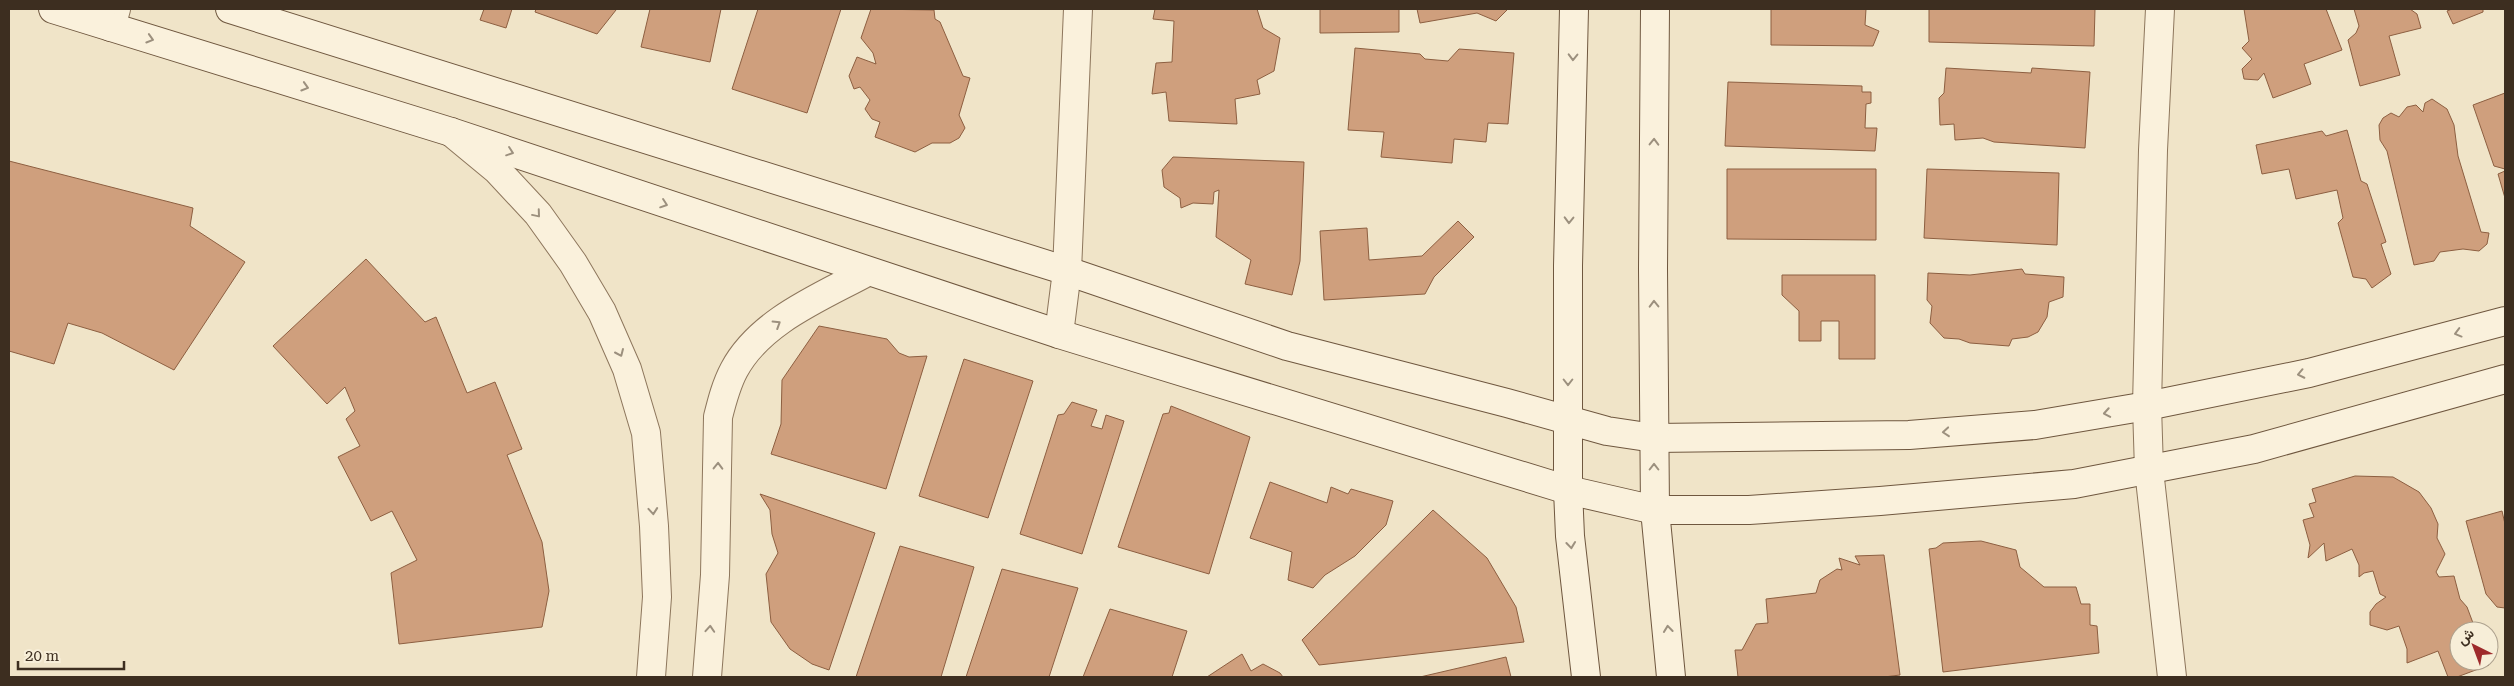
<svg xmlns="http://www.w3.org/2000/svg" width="2514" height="686" font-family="'Roboto Serif',Vazirmatn,serif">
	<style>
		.building { fill: #cf9f7d; stroke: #8d5f41 }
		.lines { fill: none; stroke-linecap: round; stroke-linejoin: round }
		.street-casing { stroke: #8d765c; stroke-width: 30 }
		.secondary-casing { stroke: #6f573f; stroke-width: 30 }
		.street { stroke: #faf1dc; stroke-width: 28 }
		.secondary { stroke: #faf1dc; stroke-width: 28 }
		.oneway { stroke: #9c907e }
	</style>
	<rect width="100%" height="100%" fill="#f0e4c8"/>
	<g class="building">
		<path d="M484,9H512L506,28L480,20Z"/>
		<path d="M536,9H616V10L597,34L535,12Z"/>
		<path d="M650,9H721L710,62L641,47Z"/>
		<path d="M758,9H841L807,113L732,89Z"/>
		<path d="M871,9L934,10L935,19L940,22L963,76L970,78L959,115L965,128L959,138L950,143H932L915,152L875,137L880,122L872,119L865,109L870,100L860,87L854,89L849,76L857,57L876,64L873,53L861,38Z"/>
		<path d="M1155,9H1257L1263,28L1280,38L1274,71L1257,80L1260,94L1235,99L1237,124L1169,121L1166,92L1152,94L1156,63L1172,62L1174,21L1153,19Z"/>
		<path d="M1320,9H1399V32L1320,33Z"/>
		<path d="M1417,9H1508L1496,21L1477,13L1420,23Z"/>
		<path d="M1771,9H1866L1865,25L1879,31L1873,46L1771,45Z"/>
		<path d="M1929,9H2095L2094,46L1929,42Z"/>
		<path d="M2244,9H2326L2342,50L2304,64L2311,84L2273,98L2264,73L2258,80L2244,79L2242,69L2252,59L2242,48L2249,41Z"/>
		<path d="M2354,9H2410L2417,14L2421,28L2389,36L2400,75L2360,86L2348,40L2356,33L2359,26Z"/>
		<path d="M2452,9H2483V12L2453,24L2447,11Z"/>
		<path d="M1355,48L1420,54L1425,59L1448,61L1459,49L1514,53L1508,124L1488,123L1486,142L1454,139L1452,163L1381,157L1384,132L1348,130Z"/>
		<path d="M1946,68L2031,73L2032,68L2090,72L2085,148L1994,142L1983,138L1955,140L1954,124L1940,125L1939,98L1944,93Z"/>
		<path d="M1728,82L1862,86V92H1871V103L1866,104L1865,128H1877L1875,151L1725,146Z"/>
		<path d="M2505,93V169L2494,166L2473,105Z"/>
		<path d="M2432,99L2447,109L2454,125L2458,156L2481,232L2489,233L2487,244L2479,251L2463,249L2440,252L2434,261L2414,265L2387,151L2380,140L2379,125L2383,118L2391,113L2399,117L2407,107L2416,105L2423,112L2425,103Z"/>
		<path d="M2347,130L2361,181L2367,184L2386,242L2381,244L2391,274L2372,288L2366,279L2353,277L2338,223L2343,218L2337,190L2296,199L2289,169L2262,174L2256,145L2322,131L2326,136Z"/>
		<path d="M1173,157L1304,162L1300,261L1292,295L1245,284L1251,260L1216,237L1219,190L1214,192L1213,204L1193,203L1181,208L1180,198L1164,187L1162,170Z"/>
		<path d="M9,161L193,208L190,226L245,262L174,370L102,333L68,323L54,364L9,351Z"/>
		<path d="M1727,169H1876V240L1727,239Z"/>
		<path d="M1927,169L2059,173L2057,245L1924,238Z"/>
		<path d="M2505,171V198L2498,174Z"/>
		<path d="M1458,221L1474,237L1434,277L1425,294L1324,300L1320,231L1367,228L1369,260L1422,256Z"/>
		<path d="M366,259L425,322L436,317L467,393L495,382L522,449L507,455L542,542L549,591L542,627L399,644L391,573L417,560L392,511L371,521L338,457L360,446L346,419L355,411L345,387L327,404L273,346Z"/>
		<path d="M2022,269L2025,274L2064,277L2063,297L2049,302L2047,317L2038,332L2028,337L2012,339L2009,346L1970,343L1959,339L1944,338L1930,323L1932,306L1927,300L1928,273L1970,275Z"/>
		<path d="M1782,275H1875V359H1839V321H1821V341H1799V311L1782,295Z"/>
		<path d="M819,326L887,339L899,353L909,357L927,356L886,489L771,454L781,424L782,380Z"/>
		<path d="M964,359L1033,381L988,518L919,496Z"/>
		<path d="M1072,402L1097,410L1091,426L1102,429L1106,415L1124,421L1082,554L1020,534L1058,415L1064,414Z"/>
		<path d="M1171,406L1250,437L1209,574L1118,547L1163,414L1169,413Z"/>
		<path d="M2355,476L2393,477L2419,492L2431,508L2438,524L2437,538L2445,554L2436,572L2439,577L2454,576L2460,599L2467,607L2476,631H2459V661H2487L2489,665L2457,677H2448L2438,651L2407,663V649L2399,626L2387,630L2370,625V612L2376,604L2386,597L2380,594L2373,571L2364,573L2359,577V565L2352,549L2326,561L2324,543L2308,558L2310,545L2303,520L2314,517L2309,504L2316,502L2312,489Z"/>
		<path d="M1270,482L1327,503L1331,487L1348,494L1351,489L1393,501L1386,525L1355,556L1325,575L1313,588L1288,580L1292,552L1250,538Z"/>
		<path d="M760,494L875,533L829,670L812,664L790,649L771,622L766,574L778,553L772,534L770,510Z"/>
		<path d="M1433,510L1487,558L1516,607L1524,642L1319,665L1302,640Z"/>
		<path d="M2502,511L2505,524V608L2497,607L2486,594L2466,521Z"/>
		<path d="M1981,541L2016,550L2020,567L2044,587H2076L2081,604H2090V625L2097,626L2099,653L1943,672L1929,549L1936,548L1943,543Z"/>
		<path d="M900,546L974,567L941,677H856Z"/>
		<path d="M1884,555L1900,675L1884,677H1738L1735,650H1742L1756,624L1768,623L1766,599L1816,593L1820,580L1837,569L1842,570L1839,558L1860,565L1855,556Z"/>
		<path d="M1002,569L1078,588L1049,677H966Z"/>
		<path d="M1110,609L1187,631L1172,677H1083Z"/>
		<path d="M1242,654L1251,671L1263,664L1280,673L1283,677H1207Z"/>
		<path d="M1506,657L1511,677H1420Z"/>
	</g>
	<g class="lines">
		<defs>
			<g id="street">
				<path d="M2160,9L2153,150L2147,406L2149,470L2172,677"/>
				<path d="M111,27L116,9"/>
				<path d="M451,132L497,170L538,214L573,263L602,312L627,369L646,433L654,526L657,597L651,677"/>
				<path d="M1059,334L1067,271L1078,9"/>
				<path d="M707,677L715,575L718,417C722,401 726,385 734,370C760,321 821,297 867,272"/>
			</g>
			<g id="secondary">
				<path d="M53,9L451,132L1059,334L1568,490L1655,510H1749L1880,501L2074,484L2254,449L2505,379"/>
				<path d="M230,9L1067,271L1287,346L1507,403L1607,431L1654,438L1909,435L2035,425L2147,406L2309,373L2505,321"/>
				<path d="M1574,9L1568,266V490L1570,536L1586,677"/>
				<path d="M1655,9L1653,269L1655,510L1671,677"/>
			</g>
		</defs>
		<use href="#street" class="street-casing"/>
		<use href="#secondary" class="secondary-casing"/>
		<use href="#street" class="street"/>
		<use href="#secondary" class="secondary"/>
	</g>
	<defs><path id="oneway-chevron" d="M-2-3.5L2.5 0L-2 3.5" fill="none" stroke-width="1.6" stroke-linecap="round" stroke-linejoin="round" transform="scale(1.25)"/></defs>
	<g class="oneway">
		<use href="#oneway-chevron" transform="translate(150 39) rotate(17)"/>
		<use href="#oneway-chevron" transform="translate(1573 57) rotate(91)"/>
		<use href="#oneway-chevron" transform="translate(305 87) rotate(17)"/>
		<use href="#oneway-chevron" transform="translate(1654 142) rotate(-89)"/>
		<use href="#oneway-chevron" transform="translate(510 152) rotate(19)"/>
		<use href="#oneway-chevron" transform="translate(664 204) rotate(19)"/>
		<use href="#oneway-chevron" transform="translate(537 214) rotate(50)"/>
		<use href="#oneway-chevron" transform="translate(1569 220) rotate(91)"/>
		<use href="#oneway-chevron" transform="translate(1654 304) rotate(-91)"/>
		<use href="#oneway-chevron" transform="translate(777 324) rotate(-32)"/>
		<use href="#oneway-chevron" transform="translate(2458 333) rotate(165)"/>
		<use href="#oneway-chevron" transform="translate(620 353) rotate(66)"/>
		<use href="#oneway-chevron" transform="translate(2301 374) rotate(168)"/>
		<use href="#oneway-chevron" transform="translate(1568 382) rotate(90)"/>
		<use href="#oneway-chevron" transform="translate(2107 413) rotate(170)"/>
		<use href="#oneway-chevron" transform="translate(1946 432) rotate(175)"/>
		<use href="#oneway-chevron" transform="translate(718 466) rotate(-89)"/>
		<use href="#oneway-chevron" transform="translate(1654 467) rotate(-90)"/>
		<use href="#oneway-chevron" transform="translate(653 511) rotate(85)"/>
		<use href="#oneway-chevron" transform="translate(1571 545) rotate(84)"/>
		<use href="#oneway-chevron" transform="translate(710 629) rotate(-86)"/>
		<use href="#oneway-chevron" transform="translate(1668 629) rotate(-96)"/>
	</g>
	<rect width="2514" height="686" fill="none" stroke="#3d2e20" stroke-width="20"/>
	<g transform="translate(2474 646) rotate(318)"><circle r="24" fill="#f7eed8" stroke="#ada18e"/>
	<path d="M0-4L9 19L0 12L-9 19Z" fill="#9e2a2b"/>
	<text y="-8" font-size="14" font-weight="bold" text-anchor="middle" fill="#3d2e20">ش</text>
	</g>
	<path d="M18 661v8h106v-8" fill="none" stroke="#3d2e20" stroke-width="2.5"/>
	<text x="25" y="661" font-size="15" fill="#3d2e20" stroke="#f7eed8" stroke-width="4" paint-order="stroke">20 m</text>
</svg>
